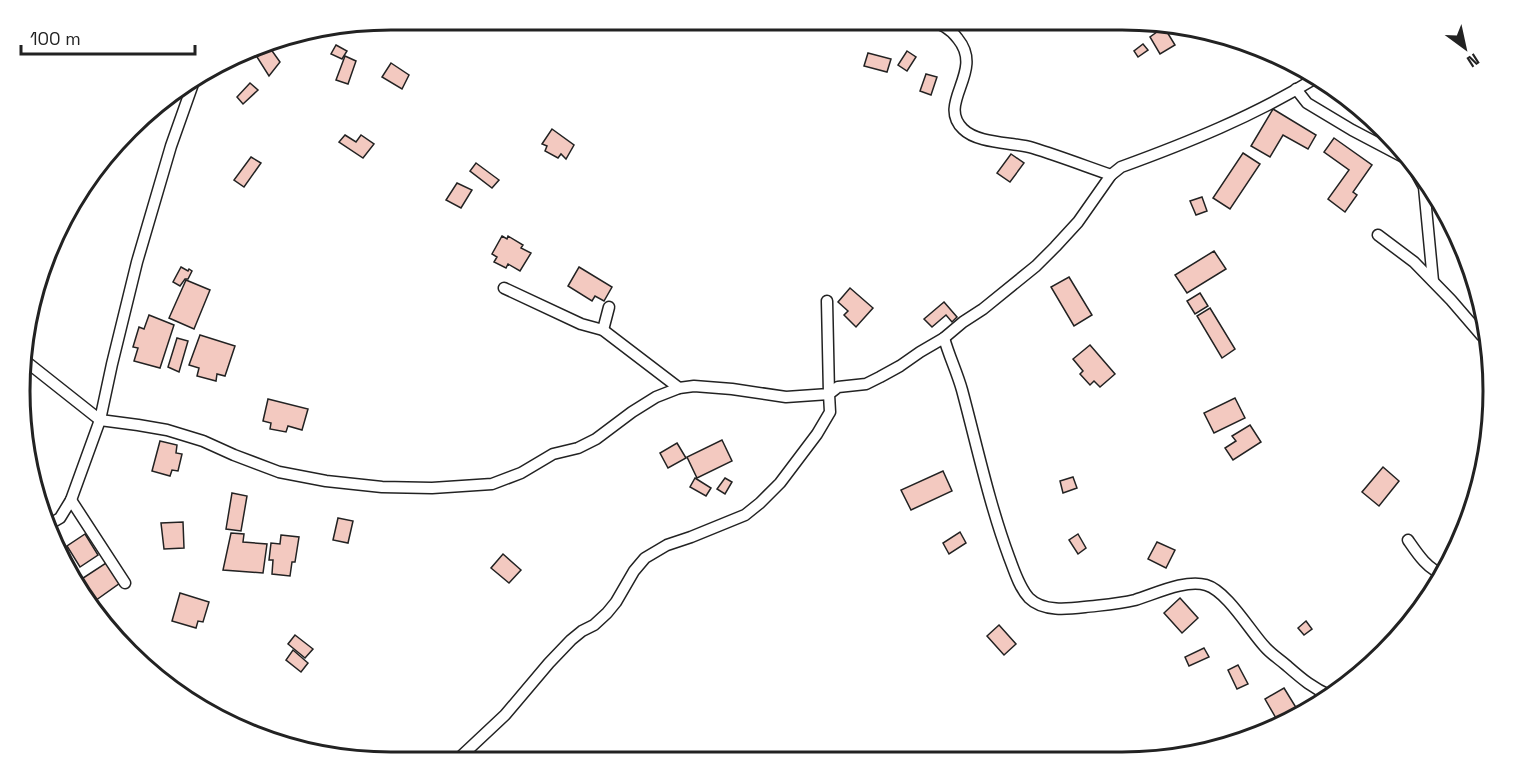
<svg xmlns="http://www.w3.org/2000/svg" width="1513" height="782" font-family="'Space Grotesk',sans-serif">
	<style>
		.building { fill: #f3c9c0; stroke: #222; stroke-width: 1.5 }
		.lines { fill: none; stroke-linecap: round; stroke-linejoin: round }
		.street-casing { stroke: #222; stroke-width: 13 }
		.street { stroke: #fff; stroke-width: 10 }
		.rim { fill: none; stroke: #222; stroke-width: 3 }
	</style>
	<rect width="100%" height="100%" fill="#fff"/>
	<g class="building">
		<path d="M1164,27L1175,45L1160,54L1150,37Z"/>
		<path d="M1143,44L1148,50L1138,57L1134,51Z"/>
		<path d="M336,45L347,51L342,59L331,54Z"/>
		<path d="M270,48L280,62L269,76L257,57Z"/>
		<path d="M907,51L916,57L907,71L898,65Z"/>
		<path d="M868,53L891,59L887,72L864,66Z"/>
		<path d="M345,56L356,61L348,84L336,80Z"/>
		<path d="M391,63L409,75L402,89L382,77Z"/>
		<path d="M926,74L937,77L931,95L920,91Z"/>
		<path d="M250,83L258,90L243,104L237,97Z"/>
		<path d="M1273,109L1316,135L1308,149L1283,135L1270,157L1251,146Z"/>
		<path d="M552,129L574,145L566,159L561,154L558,158L545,151L547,146L542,144Z"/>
		<path d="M345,135L356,142L361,135L374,144L363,158L339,142Z"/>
		<path d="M1334,138L1372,165L1353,192L1357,195L1345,212L1328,199L1349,170L1324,152Z"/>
		<path d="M1243,153L1260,164L1230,209L1213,198Z"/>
		<path d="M1011,154L1024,163L1010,182L997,173Z"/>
		<path d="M251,157L261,163L244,187L234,180Z"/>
		<path d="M476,163L499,180L492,188L470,171Z"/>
		<path d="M457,183L472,190L461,208L446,200Z"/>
		<path d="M1202,197L1207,211L1196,215L1190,201Z"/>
		<path d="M502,236L507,239L508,236L523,245L521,248L531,253L520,271L508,264L506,268L494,262L497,257L492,254Z"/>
		<path d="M1214,251L1226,269L1187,293L1175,275Z"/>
		<path d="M181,267L188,271L189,269L192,271L188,279H185L180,286L173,282Z"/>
		<path d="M579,267L612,287L604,301L595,296L592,301L568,286Z"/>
		<path d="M1069,277L1092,315L1074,326L1051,287Z"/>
		<path d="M186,280L210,290L194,329L169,318Z"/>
		<path d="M850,288L873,308L856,327L844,315L848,311L838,302Z"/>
		<path d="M1200,293L1208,306L1195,314L1187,301Z"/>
		<path d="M944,302L957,317L952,322L946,315L932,327L924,319Z"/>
		<path d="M1210,308L1235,349L1222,358L1197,316Z"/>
		<path d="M149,315L174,325L160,368L134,361L138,348L133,347L139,327L144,329Z"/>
		<path d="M200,335L235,346L225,376L217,374L216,381L197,376L199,368L189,365Z"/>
		<path d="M177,338L188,341L179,372L168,367Z"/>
		<path d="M1090,345L1115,374L1100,387L1094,381L1090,385L1080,374L1083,371L1073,359Z"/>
		<path d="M1235,398L1245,418L1214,433L1204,413Z"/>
		<path d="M268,399L308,409L302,430L288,426L286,432L270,429L271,423L263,421Z"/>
		<path d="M1250,425L1261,442L1233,460L1225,448L1236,441L1232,436Z"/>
		<path d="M722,440L732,461L697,478L687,457Z"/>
		<path d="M160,441L177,445L176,453L182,454L178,471L172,470L170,476L152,471Z"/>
		<path d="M677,443L686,458L668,468L660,453Z"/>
		<path d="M1383,467L1399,481L1379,506L1362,492Z"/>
		<path d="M943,471L952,491L911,510L901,490Z"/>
		<path d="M1073,477L1077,488L1063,493L1060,481Z"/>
		<path d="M695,478L711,488L706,496L690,487Z"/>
		<path d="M725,478L732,482L725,494L717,489Z"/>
		<path d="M232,493L247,496L241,531L226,529Z"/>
		<path d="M338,518L353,521L348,543L333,540Z"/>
		<path d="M183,522L184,548L164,549L161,523Z"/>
		<path d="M960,532L966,543L949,554L943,543Z"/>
		<path d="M231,533L244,534L243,542L267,544L263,573L223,570Z"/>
		<path d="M85,534L98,555L80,567L67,546Z"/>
		<path d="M1078,534L1086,548L1078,554L1069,540Z"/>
		<path d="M281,535L299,537L295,562H292L290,576L272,574L273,560H269L271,543L280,544Z"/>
		<path d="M1157,542L1175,550L1166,568L1148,559Z"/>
		<path d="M503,554L521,570L509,583L491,568Z"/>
		<path d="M106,563L120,583L92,603L77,582Z"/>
		<path d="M180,593L209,602L203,622L198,621L196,628L172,621Z"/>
		<path d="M1180,598L1198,618L1182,633L1164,613Z"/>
		<path d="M1306,621L1312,629L1304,635L1298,628Z"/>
		<path d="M999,625L1016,644L1004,655L987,636Z"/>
		<path d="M295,635L313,649L305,658L288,644Z"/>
		<path d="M1204,648L1209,657L1189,666L1185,657Z"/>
		<path d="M293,650L308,663L301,672L286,660Z"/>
		<path d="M1238,665L1248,684L1237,689L1228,670Z"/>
		<path d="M1284,688L1300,714L1280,725L1265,699Z"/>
	</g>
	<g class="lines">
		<defs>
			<g id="street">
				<path d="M928,20C941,24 950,28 958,39C985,72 936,103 963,129C978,144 1013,142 1033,148C1059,156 1085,166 1111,175"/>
				<path d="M1296,89L1307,103L1352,130L1409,160L1424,187L1433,281"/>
				<path d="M1378,235L1414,262L1451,300L1482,336"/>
				<path d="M504,288L581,324L603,330L679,388"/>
				<path d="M603,330L609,307"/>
				<path d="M944,338C949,356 957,372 962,390C977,446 989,503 1009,557C1014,570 1019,587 1029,598C1043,612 1068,609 1085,607C1102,605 1119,604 1135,600C1155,594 1185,579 1206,585C1227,591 1250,631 1265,647C1271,654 1279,659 1286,665C1301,678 1312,688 1331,696"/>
				<path d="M28,363L100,420L138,425L167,430L203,441L234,455L279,472L326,481L382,487L432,488L492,484L521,473L553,454L578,448L596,439L632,412L656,397L679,388L694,386L732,389L786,397L829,394L827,301"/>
				<path d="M71,500L125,583"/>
				<path d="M48,525L60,518L71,500L100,420L112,364L137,262L171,146L194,81"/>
				<path d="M1408,540C1417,553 1427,569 1443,574"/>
				<path d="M456,761L505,715L549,663L571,640L582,631L594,625L607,613L616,602L634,571L645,558L667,545L691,537L745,515L760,503L780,483L817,434L830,412L829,394L838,387L866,384L880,377L900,366L920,352L944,338L963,322L983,309L1036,266L1055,247L1078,222L1111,175L1121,167C1187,143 1254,116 1314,79"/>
			</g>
		</defs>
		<use href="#street" class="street-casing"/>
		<use href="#street" class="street"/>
	</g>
	<path d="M0 0H1513V782H0ZM391 30H1122A361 361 0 0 1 1483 391V391A361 361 0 0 1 1122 752H391A361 361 0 0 1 30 391V391A361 361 0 0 1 391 30Z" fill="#fff" fill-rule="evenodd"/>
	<path class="rim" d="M391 30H1122A361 361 0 0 1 1483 391V391A361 361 0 0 1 1122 752H391A361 361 0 0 1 30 391V391A361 361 0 0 1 391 30Z"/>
	<g transform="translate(1465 48) rotate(147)" stroke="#ffffff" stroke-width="4.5" paint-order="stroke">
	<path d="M0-4.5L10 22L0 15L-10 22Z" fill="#222222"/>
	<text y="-9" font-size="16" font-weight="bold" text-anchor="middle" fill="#222222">N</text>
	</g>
	<path d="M21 45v9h174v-9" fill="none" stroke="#222222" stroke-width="3"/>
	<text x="30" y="45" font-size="18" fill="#222222" stroke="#ffffff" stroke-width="4.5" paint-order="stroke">100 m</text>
</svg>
